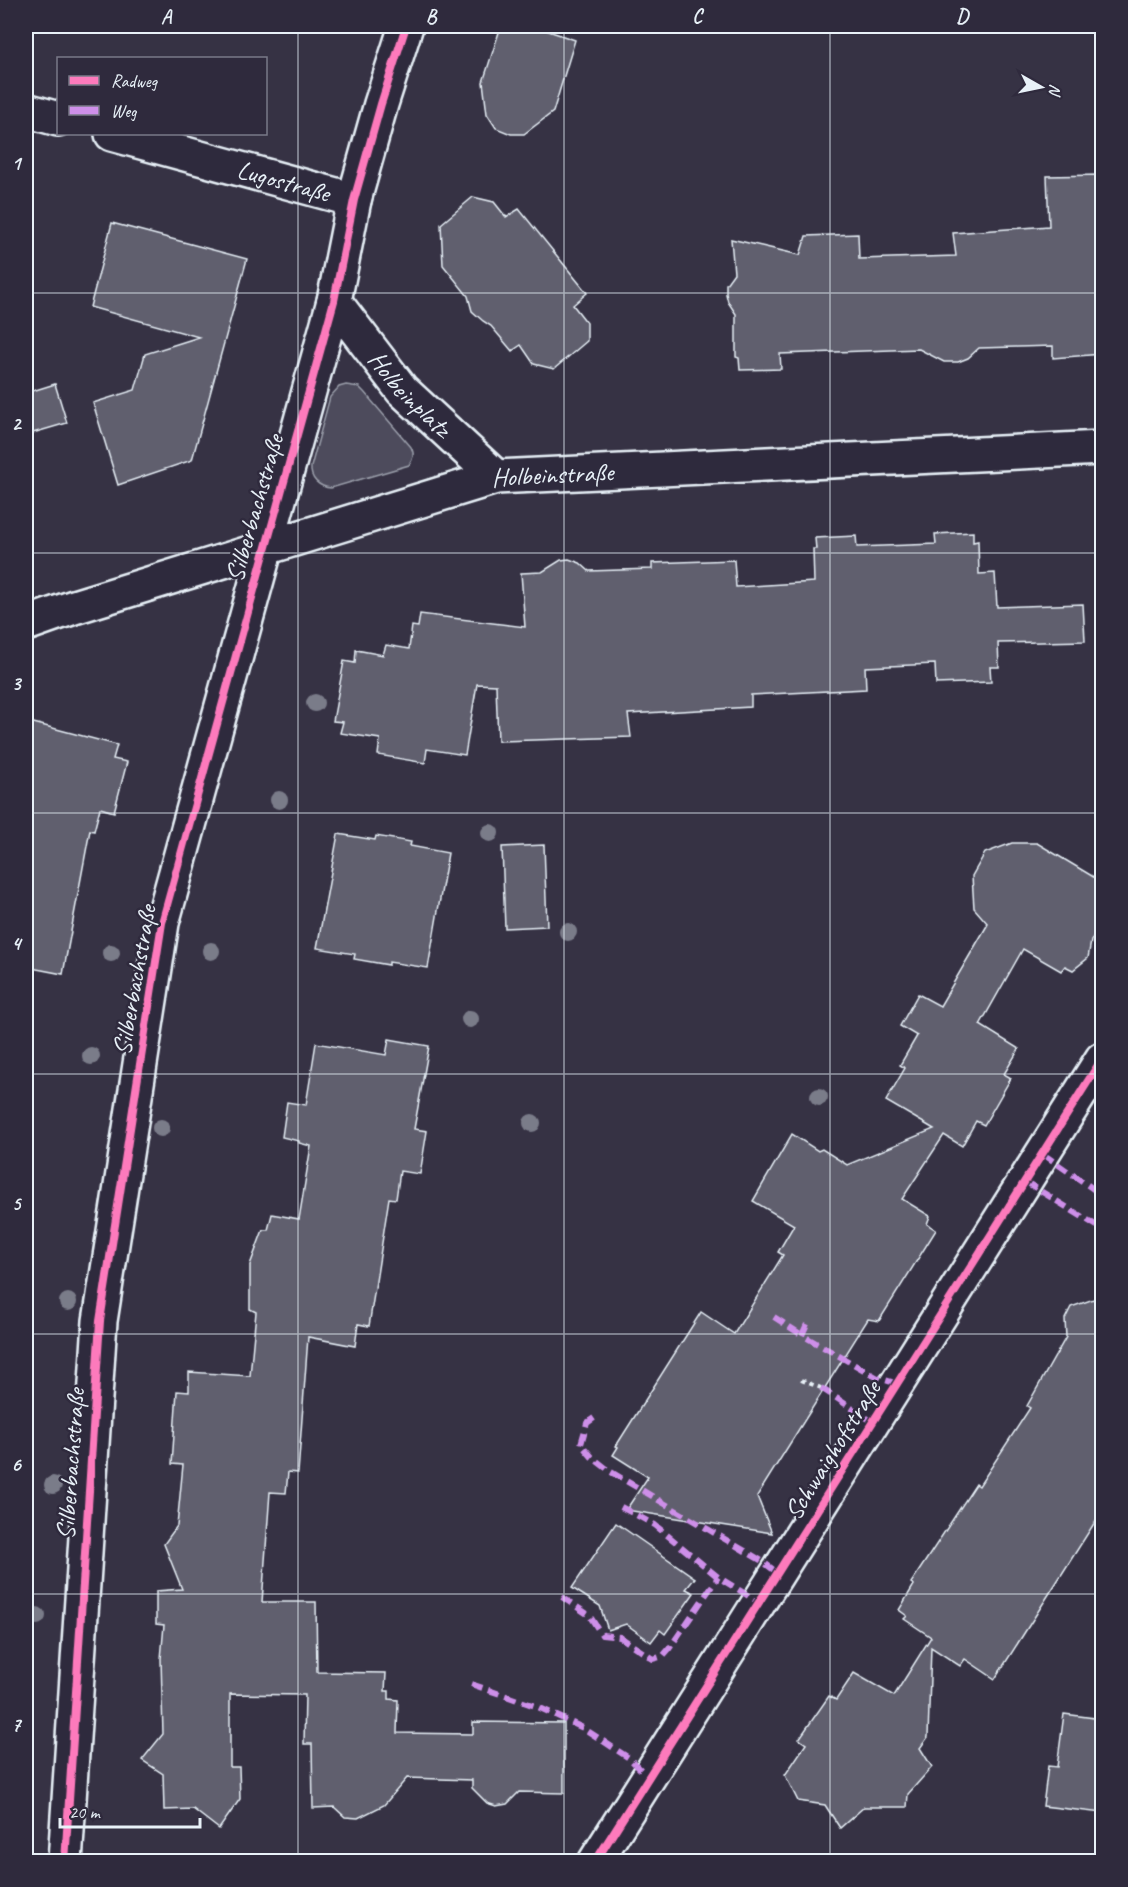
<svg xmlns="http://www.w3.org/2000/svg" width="1128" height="1887" font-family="Caveat,sans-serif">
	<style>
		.green { fill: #4d4b5c; stroke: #9a9eaa; stroke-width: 1.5 }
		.building { fill: #605e6e; stroke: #e8f1f8; stroke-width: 1.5 }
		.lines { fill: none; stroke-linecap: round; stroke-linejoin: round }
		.minor-casing { stroke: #e8f1f8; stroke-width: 38 }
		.path { stroke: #e8f1f8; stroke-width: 4; stroke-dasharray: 4.5 4.5; stroke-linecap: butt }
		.minor { stroke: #2f2a3d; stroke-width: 33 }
		.quiet { stroke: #ce8fe9; stroke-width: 6; stroke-dasharray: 12 6; stroke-linecap: butt }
		.cycleway-casing { stroke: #2f2a3d; stroke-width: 11 }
		.cycleway { stroke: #fd7abc; stroke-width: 8 }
		.tree { fill: #7a7b89 }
		.grid { fill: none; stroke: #e8f1f8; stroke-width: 1.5; stroke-opacity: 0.55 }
		.labels { text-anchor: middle; stroke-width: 5; stroke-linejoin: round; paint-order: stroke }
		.street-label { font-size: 26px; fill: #e8f1f8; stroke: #2f2a3d }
		.neatline { fill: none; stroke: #e8f1f8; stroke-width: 2 }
		.grid-label { font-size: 20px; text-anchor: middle; font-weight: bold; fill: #e8f1f8 }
	</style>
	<rect width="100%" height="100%" fill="#363244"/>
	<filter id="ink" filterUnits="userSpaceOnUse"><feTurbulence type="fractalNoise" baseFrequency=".0167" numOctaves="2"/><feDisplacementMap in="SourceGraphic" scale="12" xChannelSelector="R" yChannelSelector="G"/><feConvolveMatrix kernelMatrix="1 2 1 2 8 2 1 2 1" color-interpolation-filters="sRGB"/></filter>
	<g filter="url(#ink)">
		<path class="green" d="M346,385L359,387L364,392L411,447C415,454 413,459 409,465L331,488C319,487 310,479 311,467L330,397L339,387Z"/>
		<g class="building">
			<path d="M501,26H534L575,40L553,112L524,134H511L496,128L487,114L483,82Z"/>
			<path d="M1102,175V354L1053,358V346L979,348L968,358L958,362H944L919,349L780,354L781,369L740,370L739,358L736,357V314L728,302L726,294V284L734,273L731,239L800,255L806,236L858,234L859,259L956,256L953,233L1049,226L1047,176Z"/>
			<path d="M473,197L494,202L506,217L519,209L587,293L573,305L587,323V341L554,369L534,364L521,345L512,351L491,326L483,321L472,311L468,296L443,265L441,224Z"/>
			<path d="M112,223L247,259L192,460L118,485L93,403L135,390L145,354L199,337L90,307Z"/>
			<path d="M55,384L67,423L26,435V393Z"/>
			<path d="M973,532V542L978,541L979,574L995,573L997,607L1083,604L1085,641L998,643L999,667H990L991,682L936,684L935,664L865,667L866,689L751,695V707L628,714L631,737L498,741L496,685L477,684L465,755L427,749L425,763L378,755L380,739L340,733L343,722L333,721L344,661L355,663L356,650L383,655L386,645L409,649L412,626L418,627L420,614L525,627L521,573L542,572L561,560L569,559L580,563L589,571L652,569V563L734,560L736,587L814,582L813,549H816L815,538L856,536L857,547L936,544L935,534Z"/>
			<path d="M26,721L117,745L113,759L127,762L114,812L100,808L94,831L90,830L63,974L26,967Z"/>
			<path d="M338,834L375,840L376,836L411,842L410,846L448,853L428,968L389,962V965L354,959L355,954L317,948Z"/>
			<path d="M1012,843H1037L1102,882V920L1091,941L1088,958L1073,970L1065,966L1061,971L1023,949L980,1025L1019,1049L1004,1074L1011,1078L984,1125L976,1121L962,1146L944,1135L902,1199L930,1216L927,1224L936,1230L879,1321L868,1319L757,1496L772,1533L626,1510L648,1477L613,1455L618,1447L616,1446L701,1312L734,1334L783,1255L778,1252L794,1225L753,1201L792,1134L818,1151L822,1149L847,1165L934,1129L886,1101L905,1068L900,1065L917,1036L900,1026L918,994L940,1006L988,924L974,908L972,876L985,853Z"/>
			<path d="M544,845L547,926L505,928L502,847Z"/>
			<path d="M389,1039L429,1046L414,1129L427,1131L420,1174L400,1171L396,1199L389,1198L369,1326L358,1324L355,1346L308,1337L298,1473L288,1472L286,1493L270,1492L262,1602H316L317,1672L386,1673L385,1691H389V1699L398,1700L397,1733L473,1734V1722L564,1723V1793L519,1792L507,1804L496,1806L487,1803L472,1788V1780L407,1778L384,1805L358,1818L345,1817L334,1807L313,1808L312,1744H304L305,1695L230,1694V1767H239L240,1799L219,1829L193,1809L164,1810L163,1774L142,1760L163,1734L161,1659L164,1625L156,1624V1591L182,1589L164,1544L177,1526L183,1465L172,1464L177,1391L189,1392V1372L250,1376L256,1312L250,1309V1265L263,1230H268L272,1214L299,1219L311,1146L299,1143V1141L282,1137L287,1102L306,1105L316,1043L386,1055Z"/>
			<path d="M1102,1296V1511L995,1679L965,1659L960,1666L931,1647L928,1737L920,1748L932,1767L908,1794L907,1807H864L840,1828L825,1805L798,1801L785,1775L806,1744L799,1739L829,1696L836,1700L854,1673L894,1696L931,1637L904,1619L907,1616L899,1610L914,1585L911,1583L976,1484L979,1486L1030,1408L1027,1406L1066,1337L1065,1319L1071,1307Z"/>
			<path d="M616,1523L695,1578L686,1589L694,1593L665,1634L660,1630L651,1642L626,1624L608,1630L600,1606L572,1588Z"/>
			<path d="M1064,1714L1102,1719V1813L1043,1806L1048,1766L1057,1767Z"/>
		</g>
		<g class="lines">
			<defs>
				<g id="minor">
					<path d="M26,110L58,119"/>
					<path id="s1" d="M112,134L354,200"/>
					<path id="s2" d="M334,301L402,390L496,477"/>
					<path id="s3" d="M26,624L74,607L496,477L1102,448"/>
					<path d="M65,1862L100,1321L162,923L334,301L354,200L381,104L406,26"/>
					<path d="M595,1862L1102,1059"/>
				</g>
			</defs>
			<use href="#minor" class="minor-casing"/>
			<path class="path" d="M801,1380L821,1388"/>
			<use href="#minor" class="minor"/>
			<g class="quiet">
				<path d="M1043,1154L1102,1195"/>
				<path d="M1026,1182L1102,1229"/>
				<path d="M774,1317L802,1335"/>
				<path d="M807,1324L802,1335L878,1378L898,1384"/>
				<path d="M821,1388L873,1422"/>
				<path d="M594,1418L587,1423L581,1444L592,1457L611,1472L762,1561L779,1574"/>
				<path d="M621,1507L655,1525L718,1577L760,1603"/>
				<path d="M562,1597L589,1615L602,1635L620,1637L653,1659L663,1656L669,1649L718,1577"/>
				<path d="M471,1684L538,1707L583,1728L629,1758L649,1778"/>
			</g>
			<defs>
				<g id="cycleway">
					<path d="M65,1862L100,1321L162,923L334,301L354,200L381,104L406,26"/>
					<path d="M595,1862L1102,1059"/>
				</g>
			</defs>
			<use href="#cycleway" class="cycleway-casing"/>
			<use href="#cycleway" class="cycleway"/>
		</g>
		<g class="tree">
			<circle cx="315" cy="703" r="9"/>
			<circle cx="279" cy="800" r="9"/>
			<circle cx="490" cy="833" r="9"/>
			<circle cx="568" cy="932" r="9"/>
			<circle cx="211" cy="951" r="9"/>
			<circle cx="111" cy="953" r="9"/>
			<circle cx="470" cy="1019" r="9"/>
			<circle cx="91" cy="1056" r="9"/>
			<circle cx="819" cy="1097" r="9"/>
			<circle cx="532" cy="1123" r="9"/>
			<circle cx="161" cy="1128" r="9"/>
			<circle cx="68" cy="1302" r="9"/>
			<circle cx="53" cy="1485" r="9"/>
			<circle cx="37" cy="1616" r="9"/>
		</g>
	</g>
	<path class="grid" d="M298,26V1862M564,26V1862M830,26V1862M26,293H1102M26,553H1102M26,813H1102M26,1074H1102M26,1334H1102M26,1594H1102"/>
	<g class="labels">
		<g class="street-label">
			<text dy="9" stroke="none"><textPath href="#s1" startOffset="178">Lugostraße</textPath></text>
			<text dy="9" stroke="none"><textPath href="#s2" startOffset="120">Holbeinplatz</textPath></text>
			<text dy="9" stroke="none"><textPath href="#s3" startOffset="549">Holbeinstraße</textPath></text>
			<text transform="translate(254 508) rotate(-74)" y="9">Silberbachstraße</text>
			<text transform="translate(134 980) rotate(-80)" y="9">Silberbachstraße</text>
			<text transform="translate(832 1450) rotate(-58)" y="9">Schwaighofstraße</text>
			<text transform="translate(70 1464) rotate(-86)" y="9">Silberbachstraße</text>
		</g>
	</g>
	<rect width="1128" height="1887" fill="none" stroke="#2f2a3d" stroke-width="66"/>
	<rect x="57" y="57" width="210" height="78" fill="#2f2a3d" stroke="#797a88" stroke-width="1.5"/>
	<rect x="69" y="76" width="30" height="9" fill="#fd7abc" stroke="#797a88" stroke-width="1.5"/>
	<text x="111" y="87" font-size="18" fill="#e8f1f8">Radweg</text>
	<rect x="69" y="106" width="30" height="9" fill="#ce8fe9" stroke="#797a88" stroke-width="1.5"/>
	<text x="111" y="117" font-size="18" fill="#e8f1f8">Weg</text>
	<g transform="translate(1041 87) rotate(99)" stroke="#2f2a3d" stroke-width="4.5" paint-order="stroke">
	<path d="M0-4.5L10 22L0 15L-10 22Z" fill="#e8f1f8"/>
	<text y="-9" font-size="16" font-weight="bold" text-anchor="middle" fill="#e8f1f8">N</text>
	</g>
	<path d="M60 1818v9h140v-9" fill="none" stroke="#e8f1f8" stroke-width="3"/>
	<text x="69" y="1818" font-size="18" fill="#e8f1f8" stroke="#2f2a3d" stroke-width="4.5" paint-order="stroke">20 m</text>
	<rect x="33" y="33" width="1062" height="1821" class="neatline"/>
	<g class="grid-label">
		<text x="166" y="23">A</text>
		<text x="431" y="23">B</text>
		<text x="697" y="23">C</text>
		<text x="962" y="23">D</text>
		<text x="16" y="170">1</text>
		<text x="16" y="430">2</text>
		<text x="16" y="690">3</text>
		<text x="16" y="950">4</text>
		<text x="16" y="1210">5</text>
		<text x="16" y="1471">6</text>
		<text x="16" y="1731">7</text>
	</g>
</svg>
